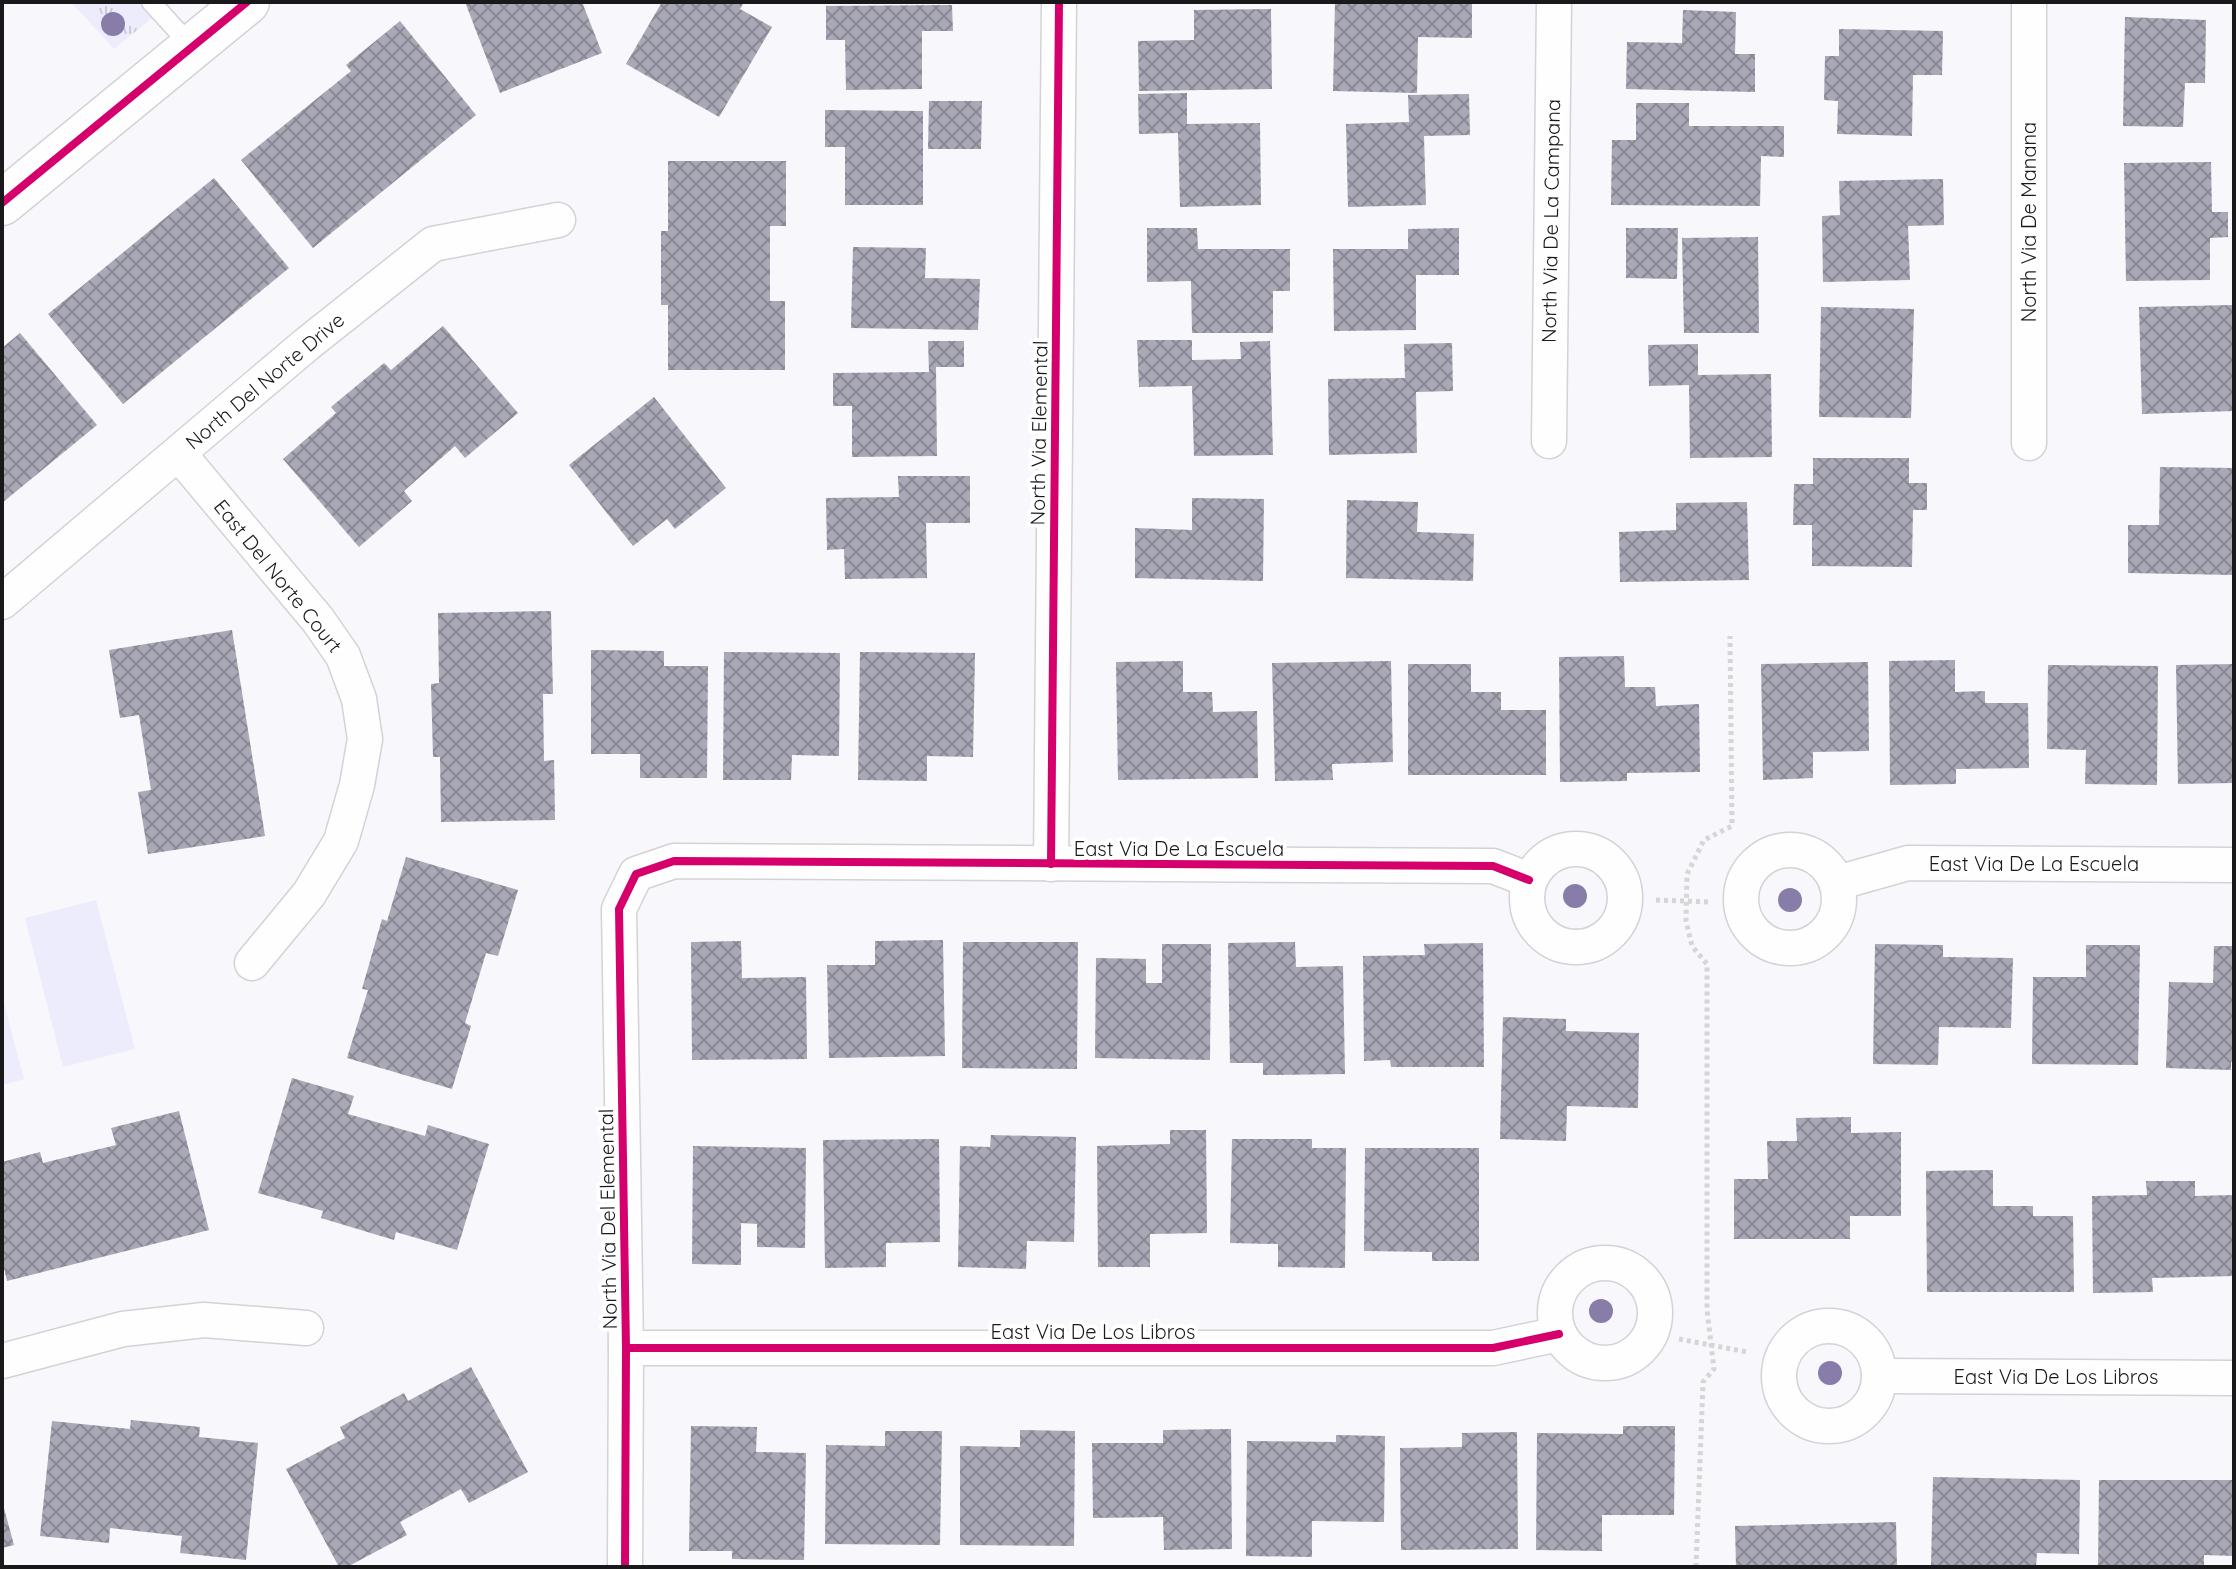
<svg xmlns="http://www.w3.org/2000/svg" width="2236" height="1569" font-family="Quicksand,sans-serif">
	<style>
		.park { fill: url(#park-tufts) }
		.pitch { fill: #edecfc }
		.building { fill: url(#building-cross-hatch) }
		.lines { fill: none; stroke-linecap: round; stroke-linejoin: round }
		.lane-casing { stroke: #d3d3d6; stroke-width: 21 }
		.street-casing { stroke: #d3d3d6; stroke-width: 37 }
		.secondary-casing { stroke: #d3d3d6; stroke-width: 47 }
		.path { stroke: #d6d6d7; stroke-width: 5; stroke-dasharray: 4 4; stroke-linecap: butt }
		.lane { stroke: #fefeff; stroke-width: 18 }
		.street { stroke: #fefeff; stroke-width: 34 }
		.secondary { stroke: #fefeff; stroke-width: 44 }
		.cycleway-casing { stroke: #fff; stroke-width: 13 }
		.cycleway { stroke: #d6006c; stroke-width: 8 }
		.tree { fill: #877da8 }
		.labels { text-anchor: middle; stroke-width: 8; stroke-linejoin: round; paint-order: stroke }
		.street-label { font-size: 20px; fill: #19181b; stroke: #fff }
	</style>
	<defs>
		<pattern id="park-tufts" width="24" height="20" patternUnits="userSpaceOnUse" patternTransform="scale(2)"><rect width="24" height="20" fill="#edecfc"/><path d="M3 7l-1-3M5 7V3M7 7l1-3M15 17l-1-3M17 17v-4M19 17l1-3" fill="none" stroke="#cbcad7"/></pattern>
		<pattern id="building-cross-hatch" width="8" height="8" patternUnits="userSpaceOnUse" patternTransform="scale(2)"><rect width="8" height="8" fill="#a9a8b6"/><path d="M0 0l8 8M0 8l8-8" fill="none" stroke="#898893"/></pattern>
	</defs>
	<rect width="100%" height="100%" fill="#f7f7fc"/>
	<path class="park" d="M71,2H172L114,49Z"/>
	<g class="pitch">
		<path d="M96,900L135,1049L63,1067L25,918Z"/>
		<path d="M2,996L24,1079L2,1085Z"/>
	</g>
	<g class="building">
		<path d="M465,2H582L602,53L500,93Z"/>
		<path d="M662,2H744L740,9L772,27L719,117L626,64Z"/>
		<path d="M1335,2H1472V38L1418,37L1417,93L1333,91Z"/>
		<path d="M952,5L953,31H922V89L846,90L845,40H826V6Z"/>
		<path d="M1271,9L1272,89L1139,91L1138,41L1194,40V10Z"/>
		<path d="M1683,10L1736,12L1735,54H1755V92L1626,89L1627,42L1682,43Z"/>
		<path d="M2125,17L2206,20L2205,83H2185L2183,127L2123,126Z"/>
		<path d="M400,21L476,115L313,248L241,160L351,71L346,65Z"/>
		<path d="M1839,29L1943,31L1942,75H1913L1912,136L1837,134L1838,101L1824,100L1825,56H1839Z"/>
		<path d="M1187,93V124L1260,123L1261,205L1180,207L1178,133L1139,134L1138,94Z"/>
		<path d="M1469,94L1470,135L1424,136L1426,205L1348,207L1346,124L1409,122L1408,95Z"/>
		<path d="M929,101H982L981,149H928Z"/>
		<path d="M1636,103H1689V126H1784V157L1761,156L1760,206L1611,205L1612,140H1636Z"/>
		<path d="M825,110L923,111V205H845V147H825Z"/>
		<path d="M668,161H786V226H770V301H785V370H668V305H661V231H668Z"/>
		<path d="M2211,162L2212,212H2228V237L2210,238V280L2126,281L2124,163Z"/>
		<path d="M214,178L289,268L123,404L48,314Z"/>
		<path d="M1943,179L1944,225L1908,226L1910,280L1823,282L1822,216L1840,215L1839,181Z"/>
		<path d="M1147,228H1197L1198,249H1290V291H1273V333H1192L1191,281L1147,282Z"/>
		<path d="M1459,228V275H1416V330L1334,331L1333,249H1408V229Z"/>
		<path d="M1626,228H1678L1677,279L1626,278Z"/>
		<path d="M1758,237L1759,333H1684L1682,238Z"/>
		<path d="M853,247L926,248L925,278L980,279L978,330L851,328Z"/>
		<path d="M2233,305L2234,411L2142,414L2139,307Z"/>
		<path d="M1821,307L1914,309L1911,418L1819,417Z"/>
		<path d="M443,326L518,413L465,458L455,446L404,491L412,501L359,547L283,459L336,413L331,407L384,363L391,370Z"/>
		<path d="M20,333L97,425L2,503V348Z"/>
		<path d="M1137,340H1192V360L1241,359L1240,342L1270,341L1273,455L1194,456L1192,386L1139,387Z"/>
		<path d="M928,341H964V367H936L937,456L852,457V406H833V373L929,372Z"/>
		<path d="M1452,343L1453,391L1416,392L1417,453L1329,455L1328,379L1405,378L1404,344Z"/>
		<path d="M1698,344V375L1771,374L1772,457L1690,458L1689,385L1649,386L1648,345Z"/>
		<path d="M654,397L726,488L675,529L667,519L633,546L569,465Z"/>
		<path d="M1813,458H1909V483H1927V510H1913L1912,567L1812,566V525H1793L1794,484H1813Z"/>
		<path d="M2160,467L2234,468V575L2128,573V525H2159Z"/>
		<path d="M898,476H970V523H926L927,578L845,579L844,549L827,550L826,498L899,497Z"/>
		<path d="M1192,498L1264,499L1263,581L1135,578V528L1192,530Z"/>
		<path d="M1347,500L1418,502L1417,532L1474,534L1473,581L1346,578Z"/>
		<path d="M1747,502L1749,580L1620,582L1619,532L1676,530V503Z"/>
		<path d="M551,611L553,694H543L544,761L554,760L555,820L441,822L440,757H433L431,684L439,683L438,613Z"/>
		<path d="M232,630L265,836L148,854L138,792L151,790L139,715L120,718L109,650Z"/>
		<path d="M591,650L664,651V666H708L707,778H640V754H591Z"/>
		<path d="M724,652L840,653L839,756L792,755L791,780H723Z"/>
		<path d="M860,652L975,653L973,757L927,756V781L858,780Z"/>
		<path d="M1624,656L1625,687H1655L1656,706L1699,704L1700,772L1627,773V781L1560,782L1559,657Z"/>
		<path d="M1955,660V692L1985,691V703H2028L2029,768L1956,769V784L1890,785L1889,661Z"/>
		<path d="M1183,661V692H1212L1213,712L1257,711L1258,778L1118,780L1116,662Z"/>
		<path d="M1391,661L1393,762L1332,764L1333,780L1275,781L1272,663Z"/>
		<path d="M1868,662L1869,751L1813,752V778L1763,780L1761,664Z"/>
		<path d="M1408,664H1471V692H1501V710H1546V775H1408Z"/>
		<path d="M2234,664V783L2178,784L2176,665Z"/>
		<path d="M2048,665L2158,666L2157,785L2085,784L2086,750L2047,749Z"/>
		<path d="M406,857L518,890L498,956L486,953L465,1023L471,1026L452,1089L347,1058L368,990L362,989L382,919L387,921Z"/>
		<path d="M943,940L945,1056L829,1058L827,965H875V941Z"/>
		<path d="M741,941L742,978L806,977L807,1059L692,1060L691,942Z"/>
		<path d="M963,942H1078L1077,1069L962,1068Z"/>
		<path d="M1295,942L1296,967L1343,966L1345,1074L1263,1075V1063H1230L1228,943Z"/>
		<path d="M1483,943L1484,1067H1391L1390,1060L1364,1061L1363,956L1425,955L1424,944Z"/>
		<path d="M1162,944H1211L1210,1060L1095,1058L1096,958L1146,959V983H1162Z"/>
		<path d="M1875,944L1943,945V957L2013,958L2011,1028L1939,1027L1938,1065L1873,1064Z"/>
		<path d="M2086,945H2140L2138,1065L2032,1064L2033,977H2086Z"/>
		<path d="M2214,946H2234V1062H2231V1070L2166,1068L2169,982L2213,983Z"/>
		<path d="M1503,1017L1566,1019V1031L1639,1033L1638,1108L1567,1106L1566,1141L1500,1139Z"/>
		<path d="M292,1078L354,1096L348,1114L425,1136L428,1125L489,1144L457,1250L396,1232L394,1240L321,1218L323,1211L258,1193Z"/>
		<path d="M179,1111L209,1230L7,1281L2,1260V1162L40,1152L43,1163L116,1145L111,1128Z"/>
		<path d="M1851,1117V1133L1901,1132V1216H1850V1239H1734V1179H1768L1767,1141H1797L1796,1118Z"/>
		<path d="M1170,1130H1206L1207,1233L1150,1234V1267H1098L1097,1146L1170,1144Z"/>
		<path d="M991,1135L1076,1137L1074,1242L1027,1241L1026,1269L958,1267L960,1146L990,1147Z"/>
		<path d="M939,1139L940,1242L886,1243V1267L825,1268L823,1140Z"/>
		<path d="M1232,1139H1312V1148H1346L1345,1268L1278,1267V1244L1230,1243Z"/>
		<path d="M693,1146L806,1148L805,1248L757,1247V1224L741,1223V1265L692,1264Z"/>
		<path d="M1365,1148H1479V1261H1432V1252L1364,1251Z"/>
		<path d="M1993,1170V1206H2033V1216H2073L2074,1292H1927L1926,1171Z"/>
		<path d="M2146,1181H2195V1196L2234,1195V1276L2152,1278L2153,1292L2093,1293L2092,1196L2147,1195Z"/>
		<path d="M471,1367L528,1472L469,1503L461,1489L400,1522L407,1535L347,1567H339L286,1469L345,1438L340,1427L404,1393L408,1401Z"/>
		<path d="M131,1420L200,1427L199,1437L258,1443L246,1560L180,1553L182,1536L110,1528L109,1543L40,1536L52,1421L130,1429Z"/>
		<path d="M691,1426L757,1427L756,1452L806,1453L804,1560L732,1559V1551H689Z"/>
		<path d="M1623,1426H1675L1674,1515H1602V1551L1536,1550L1537,1433L1623,1434Z"/>
		<path d="M1231,1429L1232,1549L1164,1550L1163,1517L1093,1518L1092,1443H1163V1430Z"/>
		<path d="M1020,1430L1075,1431L1074,1546L960,1545V1446L1020,1447Z"/>
		<path d="M885,1431H942L940,1545L825,1544L826,1445L885,1446Z"/>
		<path d="M1517,1432L1518,1549L1401,1550L1400,1448L1462,1447V1433Z"/>
		<path d="M1336,1435L1385,1436L1384,1522L1312,1521V1557L1246,1556L1247,1441L1336,1442Z"/>
		<path d="M1933,1477L2080,1480L2079,1554L2037,1553L2036,1567H1931Z"/>
		<path d="M2099,1480H2234V1556L2204,1555V1567H2098Z"/>
		<path d="M2,1501L14,1545L2,1548Z"/>
		<path d="M1896,1522L1897,1567H1736L1735,1526Z"/>
	</g>
	<g class="lines">
		<defs>
			<path id="lane" d="M151,2L192,47"/>
			<g id="street">
				<path d="M1549,441L1554,2"/>
				<path d="M2029,443V2"/>
				<path d="M179,454L318,620L343,656L359,699L365,739L357,785L341,841L309,894L252,963"/>
				<path d="M2,602L307,344L433,244L558,220"/>
				<circle cx="1576" cy="898" r="49"/>
				<circle cx="1790" cy="899" r="49"/>
				<path d="M1051,864L1059,2"/>
				<path d="M1837,883L1908,863L2234,865"/>
				<circle cx="1605" cy="1313" r="50"/>
				<circle cx="1829" cy="1376" r="50"/>
				<path d="M626,1348H1493L1559,1334"/>
				<path d="M2,1361L123,1329L204,1320L306,1328"/>
				<path d="M1879,1376L2234,1378"/>
				<path d="M625,1567L626,1348L619,909L636,874L674,861L1493,866L1529,880"/>
			</g>
			<path id="secondary" d="M2,203L247,2"/>
		</defs>
		<use href="#lane" class="lane-casing"/>
		<use href="#street" class="street-casing"/>
		<use href="#secondary" class="secondary-casing"/>
		<g class="path">
			<path d="M1656,900L1711,902"/>
			<path d="M1679,1339L1747,1352"/>
			<path d="M1696,1567L1703,1382L1714,1369L1707,1310V964L1692,946L1686,921L1687,874L1704,840L1732,826L1730,636"/>
		</g>
		<use href="#lane" class="lane"/>
		<use href="#street" class="street"/>
		<use href="#secondary" class="secondary"/>
		<defs>
			<g id="cycleway">
				<path d="M2,203L247,2"/>
				<path d="M1051,864L1059,2"/>
				<path d="M626,1348H1493L1559,1334"/>
				<path d="M625,1567L626,1348L619,909L636,874L674,861L1493,866L1529,880"/>
			</g>
		</defs>
		<use href="#cycleway" class="cycleway-casing"/>
		<use href="#cycleway" class="cycleway"/>
	</g>
	<g class="tree">
		<circle cx="113" cy="24" r="12"/>
		<circle cx="1575" cy="896" r="12"/>
		<circle cx="1790" cy="900" r="12"/>
		<circle cx="1601" cy="1311" r="12"/>
		<circle cx="1830" cy="1373" r="12"/>
	</g>
	<g class="labels">
		<g class="street-label">
			<text transform="translate(1551 221) rotate(-89)" y="7">North Via De La Campana</text>
			<text transform="translate(2029 222) rotate(-90)" y="7">North Via De Manana</text>
			<text transform="translate(265 381) rotate(-40)" y="7">North Del Norte Drive</text>
			<text transform="translate(1039 433) rotate(-89)" y="7">North Via Elemental</text>
			<text transform="translate(278 576) rotate(51)" y="7">East Del Norte Court</text>
			<text x="1179" y="856">East Via De La Escuela</text>
			<text x="2034" y="871">East Via De La Escuela</text>
			<text transform="translate(608 1219) rotate(-91)" y="7">North Via Del Elemental</text>
			<text x="1093" y="1339">East Via De Los Libros</text>
			<text x="2056" y="1384">East Via De Los Libros</text>
		</g>
	</g>
	<rect width="2236" height="1569" fill="none" stroke="#19181b" stroke-width="8"/>
</svg>
